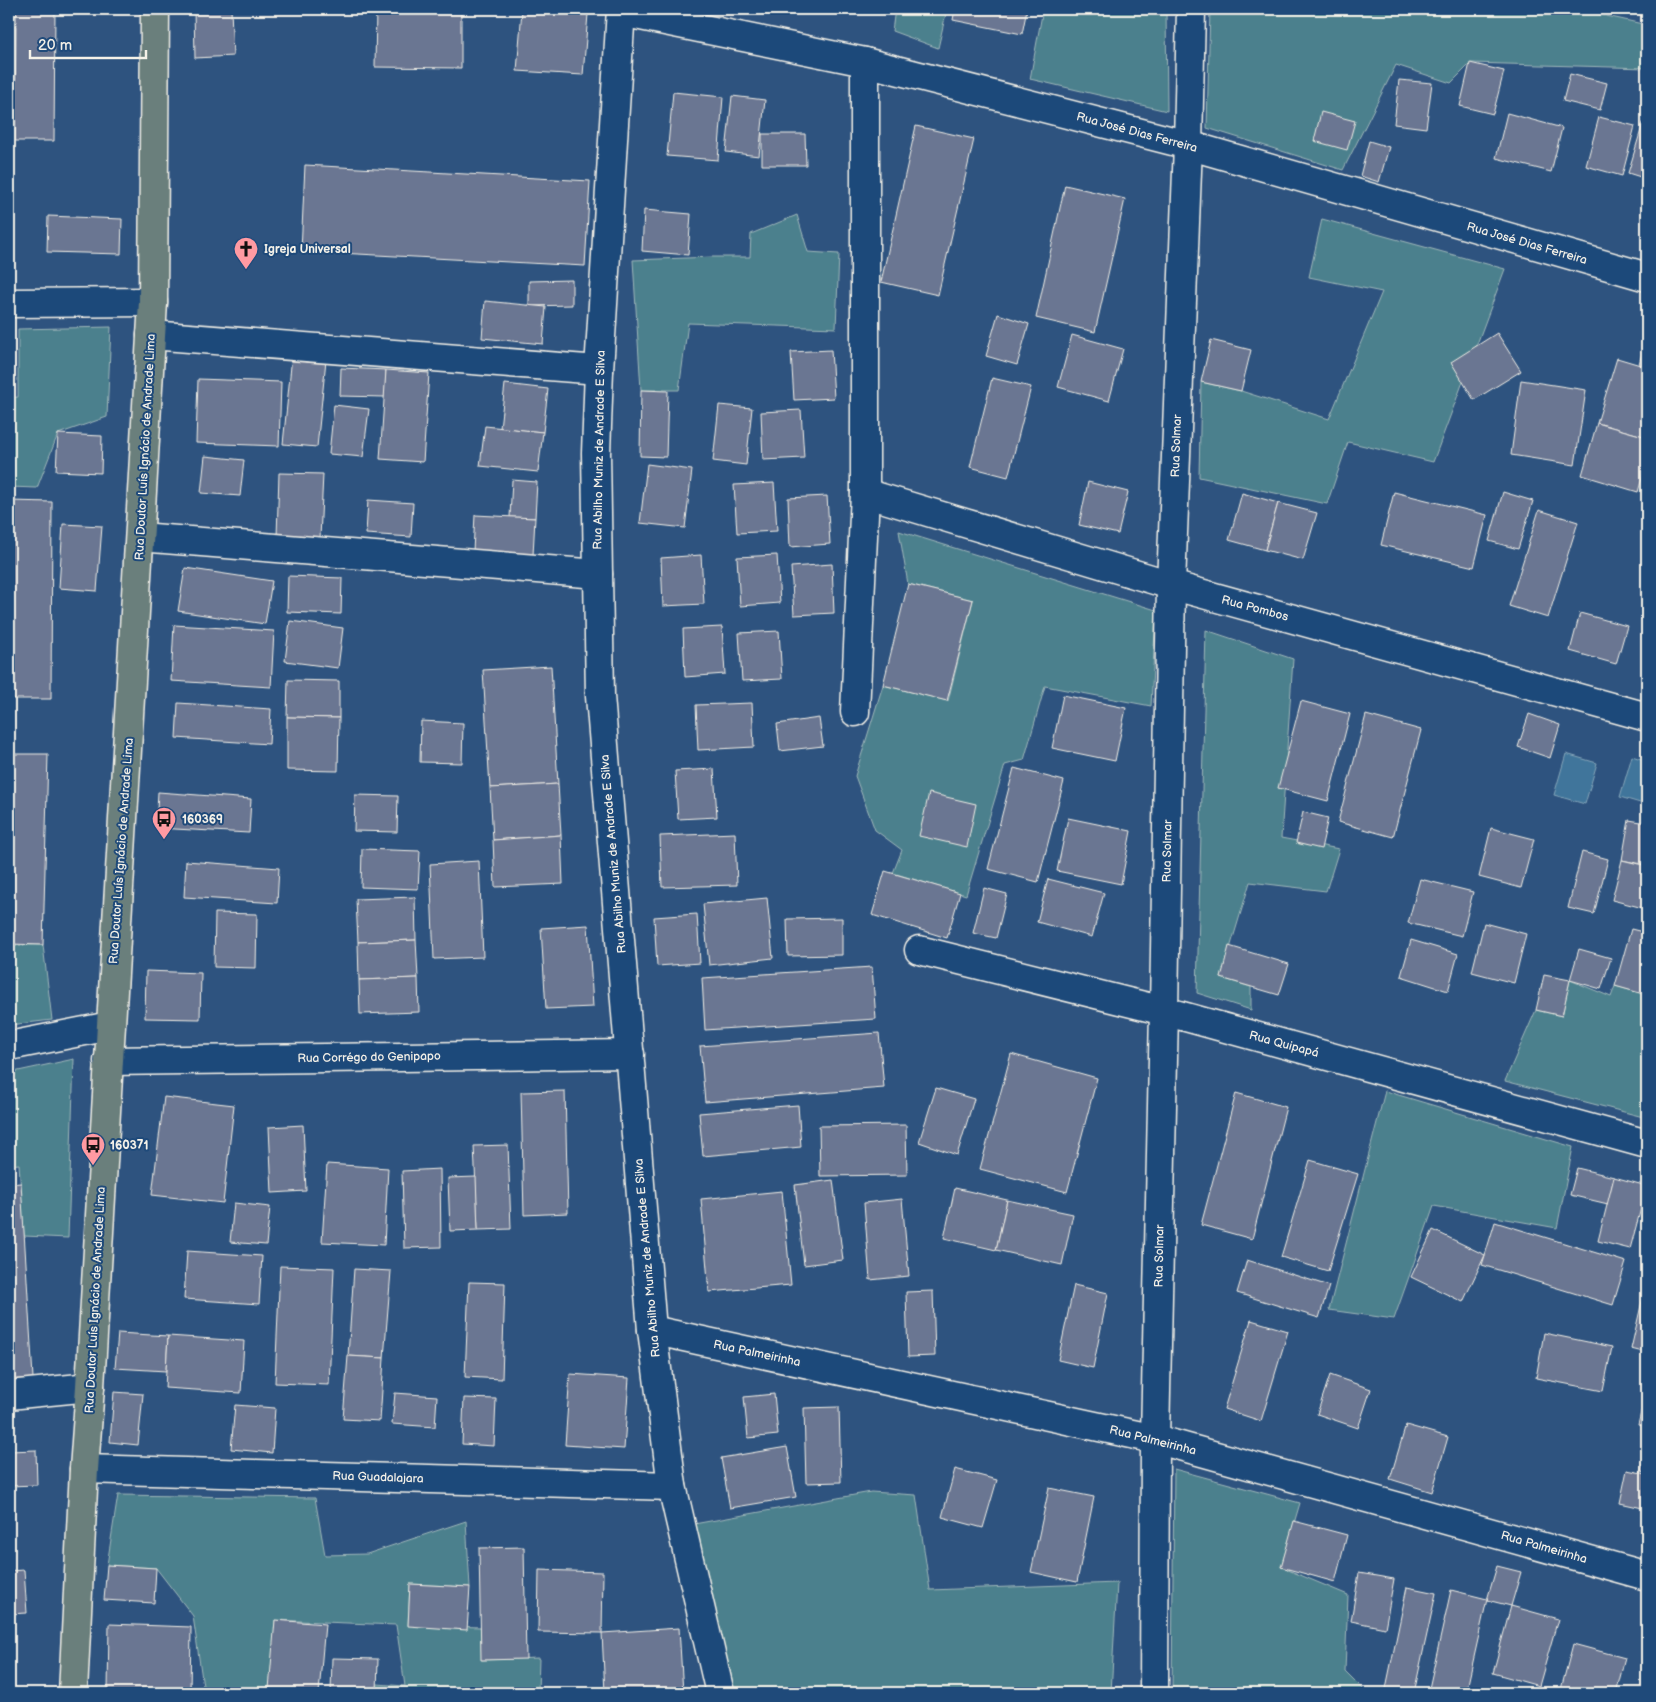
<svg xmlns="http://www.w3.org/2000/svg" width="1656" height="1702" font-family="'Balsamiq Sans',sans-serif">
	<style>
		.green { fill: #4b808d; stroke: #a0b8ba }
		.water { fill: #3f759b; stroke: #87a7ba }
		.building { fill: #6b7692; stroke: #f4f1e8 }
		.lines { fill: none; stroke-linecap: round; stroke-linejoin: round }
		.minor-casing { stroke: #f4f1e8; stroke-width: 31 }
		.major-casing { stroke: #f4f1e8; stroke-width: 31 }
		.minor { stroke: #1f4a7a; stroke-width: 28 }
		.major { stroke: #6b7f7c; stroke-width: 28 }
		.labels { text-anchor: middle; stroke-width: 4; stroke-linejoin: round; paint-order: stroke }
		.street-label { font-size: 12px; fill: #f4f1e8; stroke: #1f4a7a }
		.poi-label { font-size: 12px; font-weight: bold; fill: #f4f1e8; stroke: #1f4a7a; text-anchor: start }
	</style>
	<rect width="100%" height="100%" fill="#2e537f"/>
	<filter id="ink" filterUnits="userSpaceOnUse"><feTurbulence type="fractalNoise" baseFrequency=".02" numOctaves="2"/><feDisplacementMap in="SourceGraphic" scale="10" xChannelSelector="R" yChannelSelector="G"/><feConvolveMatrix kernelMatrix="1 2 1 2 8 2 1 2 1" color-interpolation-filters="sRGB"/></filter>
	<g filter="url(#ink)">
		<g class="green">
			<path d="M895,9H947L938,48L892,31Z"/>
			<path d="M1043,9H1166L1167,111L1030,79Z"/>
			<path d="M1210,9H1575L1647,25V68L1471,63L1451,83L1396,65L1343,170L1207,128Z"/>
			<path d="M797,215L808,252L839,254L836,328L688,323L679,390H641L633,260L713,257H750L751,234Z"/>
			<path d="M1322,219L1505,269L1433,462L1348,442L1327,504L1199,477L1201,382L1241,391L1329,419L1382,292L1309,277Z"/>
			<path d="M111,327L107,417L58,434L37,488L9,487V398L18,397V329Z"/>
			<path d="M899,531L1156,610L1151,706L1045,686L1024,760L1005,765L966,895L893,873L902,850L875,830L855,776L883,685L948,701L973,600L908,584Z"/>
			<path d="M1206,630L1293,659L1281,838L1339,849L1326,891L1250,882L1221,978L1251,987V1010L1197,993Z"/>
			<path d="M9,945H43L52,1020L9,1025Z"/>
			<path d="M1570,980L1611,997L1615,986L1647,995V1118L1505,1081L1536,1010L1562,1016Z"/>
			<path d="M74,1059L68,1238L24,1236L19,1164L9,1165V1073Z"/>
			<path d="M1385,1091L1573,1147L1557,1228L1434,1206L1394,1319L1329,1310Z"/>
			<path d="M1174,1469L1300,1503L1281,1567L1348,1595L1345,1671L1367,1693H1172Z"/>
			<path d="M871,1492L916,1495L930,1590L1117,1583L1111,1693H732L694,1524Z"/>
			<path d="M118,1495L315,1498L325,1555L367,1554L466,1521L470,1587L410,1584L408,1625L481,1627L482,1660L539,1658L538,1693H377V1684L405,1686L396,1625L275,1620L272,1693H204L193,1616L156,1568L107,1565Z"/>
		</g>
		<g class="water">
			<path d="M1566,754L1597,763L1585,804L1554,795Z"/>
			<path d="M1632,756L1647,761V805L1620,797Z"/>
		</g>
		<g class="building">
			<path d="M16,9H55L54,141H15Z"/>
			<path d="M194,9H231L233,56L195,58Z"/>
			<path d="M376,9L461,10V68L375,67Z"/>
			<path d="M955,9H1027L1022,34L953,20Z"/>
			<path d="M522,10L588,14L583,75L517,71Z"/>
			<path d="M1470,63L1504,71L1493,114L1460,106Z"/>
			<path d="M1570,74L1607,83L1600,110L1563,101Z"/>
			<path d="M1399,80L1432,83L1426,128L1394,124Z"/>
			<path d="M673,92L723,97L718,160L667,156Z"/>
			<path d="M732,96L765,100L759,156L726,152Z"/>
			<path d="M1647,110V179L1628,173Z"/>
			<path d="M1321,112L1355,121L1347,150L1314,141Z"/>
			<path d="M1507,113L1562,128L1551,172L1496,158Z"/>
			<path d="M1599,117L1635,126L1622,176L1586,166Z"/>
			<path d="M916,126L974,139L938,295L881,282Z"/>
			<path d="M762,134H805L806,165H762Z"/>
			<path d="M1369,141L1389,147L1379,182L1360,176Z"/>
			<path d="M305,165L590,181L585,266L301,251Z"/>
			<path d="M1065,185L1125,199L1095,332L1036,318Z"/>
			<path d="M644,210L691,214L688,255L642,251Z"/>
			<path d="M48,216L122,219L121,254L47,252Z"/>
			<path d="M572,280V305L529,306V281Z"/>
			<path d="M485,301L546,307L543,344L482,338Z"/>
			<path d="M998,314L1029,324L1017,365L986,356Z"/>
			<path d="M1497,333L1521,371L1474,400L1451,362Z"/>
			<path d="M1072,335L1123,349L1109,401L1058,387Z"/>
			<path d="M1647,335V367L1639,364Z"/>
			<path d="M1211,340L1251,350L1241,391L1201,382Z"/>
			<path d="M831,350L834,398L794,400L791,352Z"/>
			<path d="M292,356L326,360L317,447L283,444Z"/>
			<path d="M1617,358L1647,367V437L1597,423Z"/>
			<path d="M341,368L386,370L385,397L340,396Z"/>
			<path d="M386,370L429,373L423,462L380,459Z"/>
			<path d="M992,378L1031,387L1008,477L970,467Z"/>
			<path d="M198,379L281,382L279,446L196,443Z"/>
			<path d="M1521,380L1586,390L1575,465L1511,455Z"/>
			<path d="M505,384L548,389L543,432L500,428Z"/>
			<path d="M641,390L668,391L666,457L640,456Z"/>
			<path d="M334,405L369,409L363,457L329,454Z"/>
			<path d="M719,405L752,408L746,465L713,461Z"/>
			<path d="M801,410L804,458L763,460L761,412Z"/>
			<path d="M1597,423L1647,437V461L1638,492L1582,475Z"/>
			<path d="M485,426L543,432L538,472L480,466Z"/>
			<path d="M58,434L102,436L101,473L56,471Z"/>
			<path d="M205,456L244,460L240,496L201,493Z"/>
			<path d="M647,464L692,470L685,528L640,523Z"/>
			<path d="M279,473L323,474L320,538L277,537Z"/>
			<path d="M512,480L537,482L535,518L510,517Z"/>
			<path d="M1088,482L1128,492L1118,534L1079,525Z"/>
			<path d="M774,483L777,531L737,533L734,485Z"/>
			<path d="M1394,492L1487,515L1474,567L1381,545Z"/>
			<path d="M1503,492L1533,501L1518,549L1489,541Z"/>
			<path d="M1242,493L1278,503L1265,550L1229,540Z"/>
			<path d="M827,496L830,544L790,547L788,498Z"/>
			<path d="M368,500L413,503L411,537L366,534Z"/>
			<path d="M9,501L52,502L51,699H9Z"/>
			<path d="M1278,503L1317,513L1303,560L1265,550Z"/>
			<path d="M1539,510L1578,522L1548,618L1509,606Z"/>
			<path d="M475,515L535,518L533,555L473,551Z"/>
			<path d="M63,524L102,526L97,591L59,588Z"/>
			<path d="M701,555L704,604L663,606L661,558Z"/>
			<path d="M777,555L780,603L740,606L737,557Z"/>
			<path d="M832,564L834,613L794,615L791,567Z"/>
			<path d="M185,568L272,581L265,624L178,611Z"/>
			<path d="M288,576L342,578L341,614L287,612Z"/>
			<path d="M908,584L973,600L947,701L883,685Z"/>
			<path d="M1580,613L1627,626L1616,664L1570,651Z"/>
			<path d="M290,621L343,628L338,668L285,661Z"/>
			<path d="M174,625L274,631L271,687L171,681Z"/>
			<path d="M722,627L725,674L685,677L683,629Z"/>
			<path d="M779,631L782,679L742,681L739,633Z"/>
			<path d="M551,666L558,784L490,788L483,670Z"/>
			<path d="M288,680L339,681V718L287,717Z"/>
			<path d="M1063,695L1126,708L1115,761L1052,748Z"/>
			<path d="M1301,701L1350,714L1328,801L1278,788Z"/>
			<path d="M178,703L271,709L269,744L176,738Z"/>
			<path d="M752,703L754,747L698,750L696,705Z"/>
			<path d="M1529,714L1560,725L1550,758L1518,747Z"/>
			<path d="M1366,715L1421,730L1393,837L1338,822Z"/>
			<path d="M287,717L339,718L338,771L287,770Z"/>
			<path d="M819,718L823,746L780,751L777,724Z"/>
			<path d="M421,721L463,723L462,763L420,762Z"/>
			<path d="M9,754H48L43,945L9,944Z"/>
			<path d="M1014,768L1064,781L1038,882L988,869Z"/>
			<path d="M714,769L717,817L678,819L675,771Z"/>
			<path d="M558,784L561,835L493,840L490,788Z"/>
			<path d="M158,792L251,799L249,833L156,828Z"/>
			<path d="M929,793L976,804L967,847L919,836Z"/>
			<path d="M355,795L398,796L397,832L354,831Z"/>
			<path d="M1303,812L1328,818L1321,849L1296,843Z"/>
			<path d="M1068,818L1131,831L1121,884L1057,871Z"/>
			<path d="M1629,820L1647,823V865L1622,860Z"/>
			<path d="M1491,828L1534,839L1521,888L1479,877Z"/>
			<path d="M735,833L737,885L662,887L660,836Z"/>
			<path d="M561,835L563,884L495,887L493,840Z"/>
			<path d="M362,849L420,851L418,889L361,887Z"/>
			<path d="M1582,852L1608,859L1594,914L1568,908Z"/>
			<path d="M1622,860L1647,866V909L1612,900Z"/>
			<path d="M186,861L279,868L277,903L184,897Z"/>
			<path d="M479,861L483,957L434,959L430,864Z"/>
			<path d="M885,871L960,893L947,938L872,915Z"/>
			<path d="M1048,879L1104,893L1092,937L1037,922Z"/>
			<path d="M1420,879L1473,892L1462,936L1408,923Z"/>
			<path d="M984,888L1007,894L996,938L973,933Z"/>
			<path d="M415,897L416,940L358,942L356,899Z"/>
			<path d="M767,898L773,958L709,965L703,904Z"/>
			<path d="M215,913L257,914L256,968L214,967Z"/>
			<path d="M697,914L700,963L657,966L654,917Z"/>
			<path d="M842,918V955L788,956L787,919Z"/>
			<path d="M1484,923L1526,934L1514,983L1472,972Z"/>
			<path d="M588,925L593,1007L546,1009L541,928Z"/>
			<path d="M1631,929L1647,933V995L1615,986Z"/>
			<path d="M416,940L418,978L359,980L358,942Z"/>
			<path d="M1411,940L1458,954L1448,991L1401,976Z"/>
			<path d="M1229,946L1289,964L1279,995L1221,978Z"/>
			<path d="M1579,949L1611,958L1601,989L1570,980Z"/>
			<path d="M872,967L876,1019L705,1030L702,978Z"/>
			<path d="M146,971L201,973L200,1019L145,1018Z"/>
			<path d="M1544,975L1570,980L1562,1016L1536,1010Z"/>
			<path d="M418,978L419,1012L360,1014L359,980Z"/>
			<path d="M879,1033L884,1088L705,1102L700,1046Z"/>
			<path d="M1011,1054L1097,1078L1067,1192L980,1169Z"/>
			<path d="M936,1088L974,1099L957,1155L919,1142Z"/>
			<path d="M565,1091L568,1213L524,1215L521,1092Z"/>
			<path d="M1236,1093L1286,1107L1252,1239L1201,1225Z"/>
			<path d="M164,1097L234,1105L223,1203L152,1195Z"/>
			<path d="M798,1105L801,1147L703,1156L699,1113Z"/>
			<path d="M303,1125L306,1191L272,1193L269,1127Z"/>
			<path d="M906,1125L907,1175L820,1176L819,1126Z"/>
			<path d="M508,1145L511,1229L478,1230L474,1146Z"/>
			<path d="M1310,1160L1358,1174L1328,1271L1281,1257Z"/>
			<path d="M327,1164L388,1168L384,1245L322,1242Z"/>
			<path d="M1577,1168L1614,1177L1608,1204L1570,1195Z"/>
			<path d="M440,1169L441,1247L404,1248L402,1171Z"/>
			<path d="M476,1177L478,1230L450,1231L448,1178Z"/>
			<path d="M1614,1177L1647,1186L1630,1249L1598,1241Z"/>
			<path d="M833,1180L843,1260L804,1265L795,1185Z"/>
			<path d="M21,1183L33,1378L9,1380V1184Z"/>
			<path d="M955,1188L1007,1200L996,1250L944,1238Z"/>
			<path d="M782,1191L791,1285L709,1292L701,1199Z"/>
			<path d="M902,1199L909,1276L870,1280L864,1203Z"/>
			<path d="M1007,1200L1073,1214L1062,1265L996,1250Z"/>
			<path d="M234,1203L270,1207L266,1245L230,1242Z"/>
			<path d="M1495,1222L1626,1262L1613,1305L1482,1265Z"/>
			<path d="M1433,1230L1485,1255L1463,1302L1411,1277Z"/>
			<path d="M187,1251L262,1256L259,1304L184,1299Z"/>
			<path d="M1247,1260L1329,1286L1319,1318L1237,1293Z"/>
			<path d="M280,1266L334,1268L329,1385L275,1383Z"/>
			<path d="M354,1269L391,1271L384,1358L348,1356Z"/>
			<path d="M469,1282L505,1283L502,1379L465,1377Z"/>
			<path d="M1074,1285L1108,1293L1093,1368L1058,1360Z"/>
			<path d="M1645,1288L1647,1289V1353L1631,1349Z"/>
			<path d="M933,1291L935,1356L908,1357L906,1292Z"/>
			<path d="M1251,1320L1288,1331L1261,1421L1224,1409Z"/>
			<path d="M118,1333L168,1336L166,1371L115,1368Z"/>
			<path d="M1544,1333L1612,1347L1603,1391L1536,1378Z"/>
			<path d="M168,1336L244,1341L241,1393L165,1388Z"/>
			<path d="M348,1356L384,1358L380,1421L343,1419Z"/>
			<path d="M570,1374L629,1378L624,1449L565,1445Z"/>
			<path d="M1330,1375L1371,1389L1358,1428L1317,1414Z"/>
			<path d="M114,1392L143,1394L138,1445L110,1442Z"/>
			<path d="M395,1393L437,1396L435,1427L392,1424Z"/>
			<path d="M774,1394L778,1435L748,1438L744,1397Z"/>
			<path d="M1645,1395H1647V1427L1638,1425Z"/>
			<path d="M464,1398L496,1399L494,1446L462,1444Z"/>
			<path d="M235,1405L275,1408L272,1453L231,1449Z"/>
			<path d="M839,1407L841,1482L806,1483L804,1408Z"/>
			<path d="M1406,1425L1448,1437L1432,1492L1390,1479Z"/>
			<path d="M1647,1443V1472L1641,1471Z"/>
			<path d="M787,1447L796,1497L730,1508L721,1458Z"/>
			<path d="M36,1450L37,1485L9,1486V1451Z"/>
			<path d="M955,1469L997,1480L983,1528L942,1517Z"/>
			<path d="M1627,1470L1647,1474V1509L1620,1503Z"/>
			<path d="M1049,1488L1094,1497L1077,1582L1031,1572Z"/>
			<path d="M1294,1521L1347,1535L1335,1582L1281,1567Z"/>
			<path d="M524,1547L526,1659L481,1660L479,1548Z"/>
			<path d="M107,1565L156,1568L154,1603L104,1600Z"/>
			<path d="M1497,1566L1521,1572L1511,1606L1487,1600Z"/>
			<path d="M24,1570L27,1613L9,1614V1571Z"/>
			<path d="M539,1570L603,1572L602,1633L538,1632Z"/>
			<path d="M1359,1573L1394,1579L1385,1628L1351,1621Z"/>
			<path d="M410,1584L470,1587L467,1630L408,1626Z"/>
			<path d="M1407,1587L1436,1593L1414,1693H1385Z"/>
			<path d="M1451,1590L1487,1599L1466,1693H1428Z"/>
			<path d="M1511,1606L1558,1619L1539,1686L1493,1673Z"/>
			<path d="M275,1620L325,1624L319,1693L269,1689Z"/>
			<path d="M109,1624L191,1627L190,1693H108Z"/>
			<path d="M679,1628L683,1693H605L602,1633Z"/>
			<path d="M1573,1644L1625,1658L1616,1693H1560Z"/>
			<path d="M332,1658L378,1659L377,1693H331Z"/>
		</g>
		<g class="lines">
			<defs>
				<g id="minor">
					<path d="M621,9L599,370L596,453L600,696L652,1330L672,1486L720,1693"/>
					<path d="M621,12L865,62L1188,145L1647,277"/>
					<path d="M9,303L153,302"/>
					<path d="M151,335L599,370"/>
					<path d="M865,493L1171,585L1647,717"/>
					<path d="M140,537L598,574"/>
					<path d="M855,712L865,493V62"/>
					<path d="M919,950L1164,1011L1647,1144"/>
					<path d="M9,1046L110,1026"/>
					<path d="M108,1061L630,1054"/>
					<path d="M652,1330L1155,1439L1647,1576"/>
					<path d="M9,1395L90,1387"/>
					<path d="M84,1469L672,1486"/>
					<path d="M1154,1693L1155,1439L1164,1011L1171,585L1188,145L1191,9"/>
				</g>
				<path id="major" d="M73,1693L84,1469L90,1387L153,302L155,9"/>
			</defs>
			<use href="#minor" class="minor-casing"/>
			<use href="#major" class="major-casing"/>
			<use href="#minor" class="minor"/>
			<use href="#major" class="major"/>
		</g>
	</g>
	<defs>
		<symbol id="church-pin" viewBox="-11 -11 22 30"><path d="M0 17L-7.5 6A9.5 9.5 0 1 1 7.5 6Z" fill="#ff9aa2" stroke="#1f4a7a"/><path d="M-1.2-6h2.4v3.5h3.3v2.4h-3.3V6h-2.4V-.1h-3.3v-2.4h3.3Z" fill="#111"/></symbol>
		<symbol id="bus-pin" viewBox="-11 -11 22 30"><path d="M0 17L-7.5 6A9.5 9.5 0 1 1 7.5 6Z" fill="#ff9aa2" stroke="#1f4a7a"/><path d="M-5-6H5V4H4V6H2V4H-2V6H-4V4H-5ZM-3.5-4V0h7V-4ZM-3.5 1.2v1.5H-2V1.2ZM2 1.2v1.5H3.5V1.2Z" fill="#111"/></symbol>
	</defs>
	<g fill-rule="evenodd">
		<use href="#church-pin" x="232" y="235" width="28" height="38"/>
		<use href="#bus-pin" x="150" y="805" width="28" height="38"/>
		<use href="#bus-pin" x="79" y="1131" width="28" height="38"/>
	</g>
	<g class="labels">
		<g class="street-label">
			<text transform="translate(1137 132) rotate(15)" y="4">Rua José Dias Ferreira</text>
			<text transform="translate(1527 243) rotate(16)" y="4">Rua José Dias Ferreira</text>
			<text transform="translate(1176 446) rotate(-88)" y="4">Rua Solmar</text>
			<text transform="translate(145 447) rotate(-87)" y="4">Rua Doutor Luís Ignácio de Andrade Lima</text>
			<text transform="translate(599 450) rotate(-89)" y="4">Rua Abilho Muniz de Andrade E Silva</text>
			<text transform="translate(1255 608) rotate(15)" y="4">Rua Pombos</text>
			<text transform="translate(121 851) rotate(-86)" y="4">Rua Doutor Luís Ignácio de Andrade Lima</text>
			<text transform="translate(1167 851) rotate(-89)" y="4">Rua Solmar</text>
			<text transform="translate(613 854) rotate(-95)" y="4">Rua Abilho Muniz de Andrade E Silva</text>
			<text transform="translate(1284 1044) rotate(15)" y="4">Rua Quipapá</text>
			<text transform="translate(369 1057) rotate(-1)" y="4">Rua Corrégo do Genipapo</text>
			<text transform="translate(1159 1256) rotate(-89)" y="4">Rua Solmar</text>
			<text transform="translate(647 1258) rotate(-95)" y="4">Rua Abilho Muniz de Andrade E Silva</text>
			<text transform="translate(95 1300) rotate(-87)" y="4">Rua Doutor Luís Ignácio de Andrade Lima</text>
			<text transform="translate(757 1353) rotate(12)" y="4">Rua Palmeirinha</text>
			<text transform="translate(1153 1440) rotate(14)" y="4">Rua Palmeirinha</text>
			<text transform="translate(378 1477) rotate(2)" y="4">Rua Guadalajara</text>
			<text transform="translate(1544 1547) rotate(16)" y="4">Rua Palmeirinha</text>
		</g>
		<g class="poi-label">
			<text x="264" y="253">Igreja Universal</text>
			<text x="182" y="823">160369</text>
			<text x="110" y="1149">160371</text>
		</g>
	</g>
	<rect width="1656" height="1702" fill="none" stroke="#1f4a7a" stroke-width="30"/>
	<rect x="15" y="15" width="1626" height="1672" fill="none" stroke="#f4f1e8" stroke-width="2" filter="url(#ink)"/>
	<path d="M30 50v8h116v-8" fill="none" stroke="#f4f1e8" stroke-width="2.5"/>
	<text x="38" y="50" font-size="15" fill="#f4f1e8" stroke="#1f4a7a" stroke-width="4" paint-order="stroke">20 m</text>
</svg>
